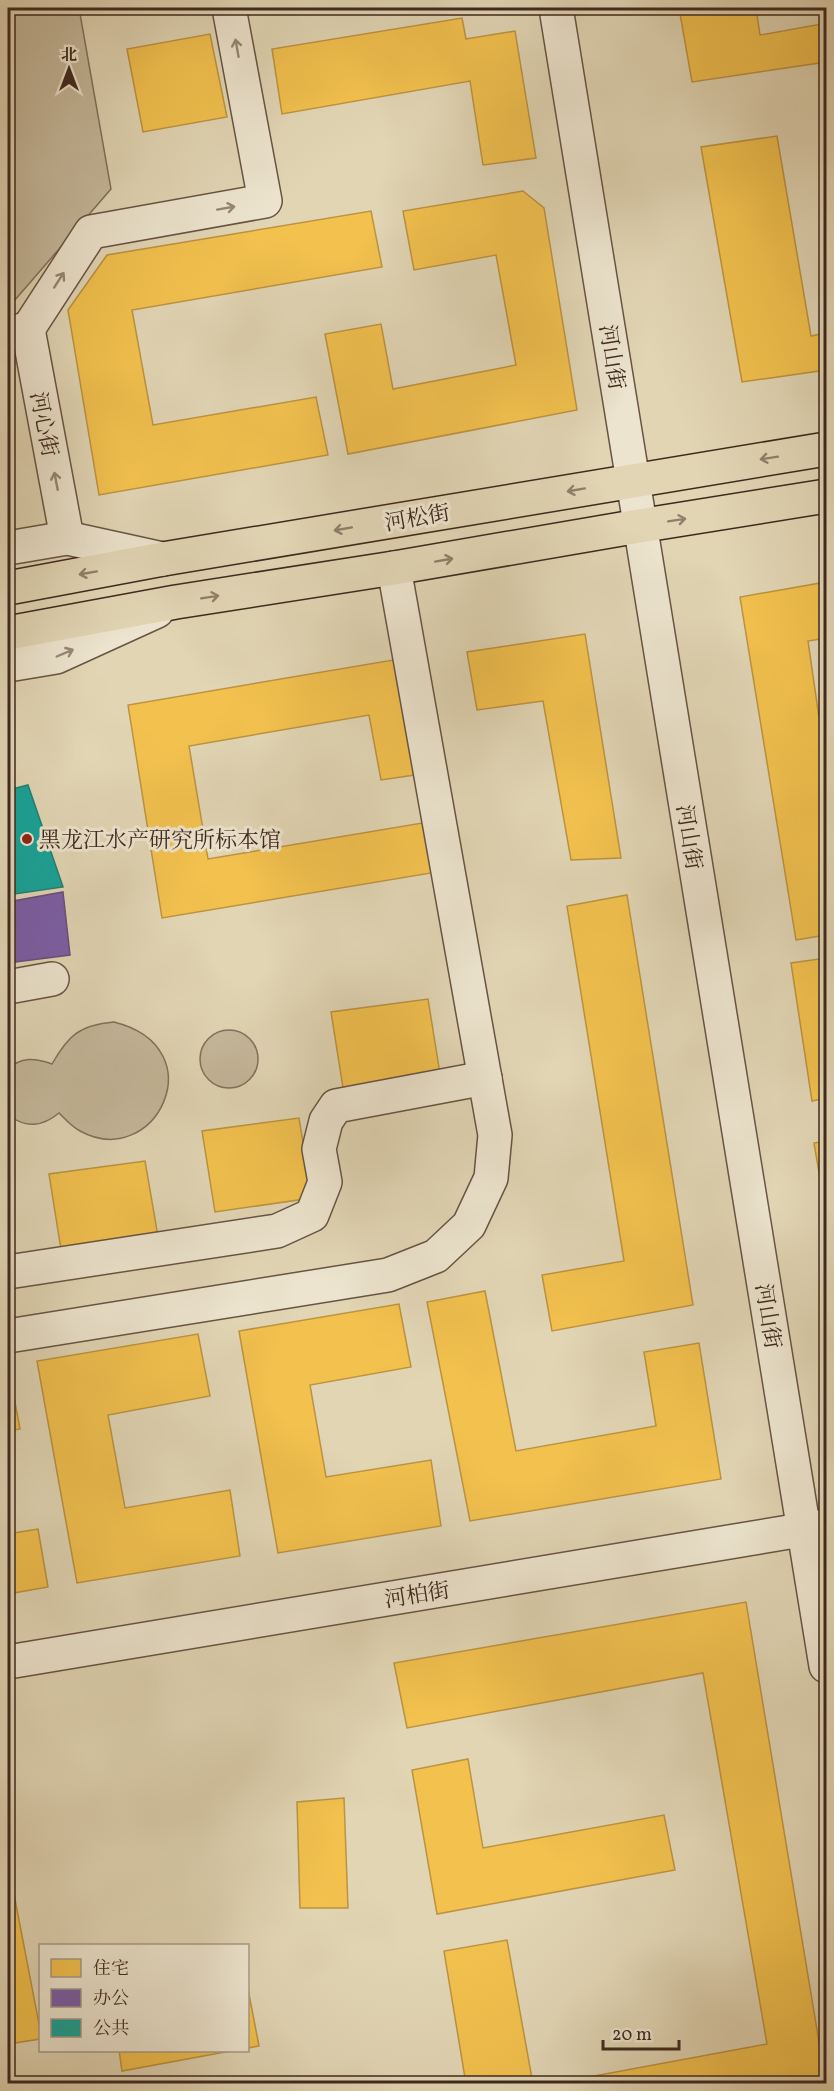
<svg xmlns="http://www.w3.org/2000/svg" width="834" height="2091" font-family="Vollkorn,'Noto Serif SC',serif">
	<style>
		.green { fill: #c5b89b; stroke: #82705d; stroke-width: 1.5 }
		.homes { fill: #f2c14e; stroke: #bc9340; stroke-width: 1.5 }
		.offices { fill: #7b5ea7; stroke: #694e7e; stroke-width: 1.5 }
		.public { fill: #17a398; stroke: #237e74; stroke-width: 1.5 }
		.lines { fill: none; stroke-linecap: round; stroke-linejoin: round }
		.minor-casing { stroke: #685444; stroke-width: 36 }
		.major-casing { stroke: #3f291f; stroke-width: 36 }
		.minor { stroke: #ece4ce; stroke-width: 33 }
		.major { stroke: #e1d5b4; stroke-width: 33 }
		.oneway { stroke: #968676 }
		.oneway2 { stroke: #907f6a }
		.poi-dot { fill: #8f2418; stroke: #ece4ce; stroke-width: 2 }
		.labels { text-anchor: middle; stroke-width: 6; stroke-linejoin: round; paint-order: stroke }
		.street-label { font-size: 22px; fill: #3f291f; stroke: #ece4ce }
		.poi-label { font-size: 22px; fill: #3f291f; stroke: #ece4ce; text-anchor: start }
	</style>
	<rect width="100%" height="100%" fill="#e1d5b4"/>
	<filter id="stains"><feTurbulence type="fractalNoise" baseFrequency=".00333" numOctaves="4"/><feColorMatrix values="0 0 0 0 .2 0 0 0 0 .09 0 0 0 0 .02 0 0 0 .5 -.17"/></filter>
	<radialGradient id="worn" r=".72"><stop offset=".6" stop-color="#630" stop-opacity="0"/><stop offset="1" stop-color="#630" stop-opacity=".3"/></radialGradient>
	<g class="green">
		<path d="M8,8H79L111,189L8,308Z"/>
		<path d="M114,1022C217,1048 155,1172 80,1131C72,1127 65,1119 59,1113C42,1127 27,1128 9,1116L8,1070C20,1056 36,1058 52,1064C68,1036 79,1025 114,1022Z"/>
		<circle cx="229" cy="1059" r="29"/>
	</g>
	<g class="homes">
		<path d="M679,8H756L760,35L822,24L820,8H826V62L692,82Z"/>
		<path d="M462,18L466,39L515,31L536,158L483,165L470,81L282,114L272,49Z"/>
		<path d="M210,34L227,117L143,132L127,49Z"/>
		<path d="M777,136L811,336L826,333V370L742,382L701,147Z"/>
		<path d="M523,191L544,208L577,410L348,454L325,334L381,324L393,389L516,365L496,255L414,270L403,211Z"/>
		<path d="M371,211L382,267L132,310L153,425L316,397L328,455L99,495L68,310L107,255Z"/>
		<path d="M826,582V638L808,641L826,766V935L796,940L740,597Z"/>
		<path d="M585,634L621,858L571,860L543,701L477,710L467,652Z"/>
		<path d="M399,659L421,774L381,780L369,715L189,746L208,859L428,822L437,872L162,918L128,705Z"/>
		<path d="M627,895L693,1305L552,1331L542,1275L624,1261L567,906Z"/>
		<path d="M826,958V1098L812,1101L791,963Z"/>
		<path d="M428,999L441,1080L344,1094L331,1012Z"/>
		<path d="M299,1118L312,1198L215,1212L202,1131Z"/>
		<path d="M826,1141V1214L814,1143Z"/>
		<path d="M145,1161L159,1242L62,1256L49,1174Z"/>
		<path d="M485,1291L516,1451L656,1426L644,1352L699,1343L721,1479L470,1521L427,1302Z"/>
		<path d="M399,1304L411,1367L310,1385L326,1477L431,1460L441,1526L278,1553L239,1331Z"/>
		<path d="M198,1334L210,1396L108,1415L125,1508L230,1490L240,1556L77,1583L37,1361Z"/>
		<path d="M8,1370H9L20,1429L8,1431Z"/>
		<path d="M38,1529L48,1587L8,1594V1534Z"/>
		<path d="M746,1602L826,2084H551L767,2044L703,1673L407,1728L394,1663Z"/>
		<path d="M468,1759L483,1848L664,1815L675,1870L437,1914L412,1770Z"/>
		<path d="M344,1798L348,1908H300L297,1802Z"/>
		<path d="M8,1863L40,2029V2039L8,2044Z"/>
		<path d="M507,1940L533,2084H466L444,1951Z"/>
		<path d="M248,1989L259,2046L248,2048Z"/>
		<path d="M119,2050H236L122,2071Z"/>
	</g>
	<path class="offices" d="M63,892L70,955L8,963V902Z"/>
	<path class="public" d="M28,785L63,887L8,895V790Z"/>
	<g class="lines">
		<defs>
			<g id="minor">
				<path d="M556,8L826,1666"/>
				<path d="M28,329L91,232L265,201L229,8"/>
				<path d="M8,333L28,329L67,538"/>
				<path d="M8,548L67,538L163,559"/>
				<path d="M8,665L56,657L157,611"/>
				<path d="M8,987L52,979"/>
				<path d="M8,1272L277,1231L312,1215L325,1182L319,1149L326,1121L336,1106L485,1078"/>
				<path d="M8,1336L388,1275L436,1256L469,1225L491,1178L495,1135L394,568"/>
				<path d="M8,1662L825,1526"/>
			</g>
			<g id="major">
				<path d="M8,588L163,559L826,449"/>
				<path d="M8,633L176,602L394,568L639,526L826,496"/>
			</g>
		</defs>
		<use href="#minor" class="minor-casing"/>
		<use href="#major" class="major-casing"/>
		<use href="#minor" class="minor"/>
		<use href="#major" class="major"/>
	</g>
	<defs><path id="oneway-shaft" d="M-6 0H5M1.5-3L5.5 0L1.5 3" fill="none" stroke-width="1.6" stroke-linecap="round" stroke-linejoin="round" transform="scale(1.5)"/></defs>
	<g class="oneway">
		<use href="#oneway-shaft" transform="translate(237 48) rotate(-100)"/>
		<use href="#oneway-shaft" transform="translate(226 208) rotate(-10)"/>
		<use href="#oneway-shaft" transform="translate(59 280) rotate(-57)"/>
		<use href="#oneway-shaft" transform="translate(56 481) rotate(-101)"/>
		<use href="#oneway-shaft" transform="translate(65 653) rotate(-23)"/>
	</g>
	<g class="oneway2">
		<use href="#oneway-shaft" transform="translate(769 458) rotate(171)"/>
		<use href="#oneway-shaft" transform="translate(576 490) rotate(170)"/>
		<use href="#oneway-shaft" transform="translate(677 520) rotate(-9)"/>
		<use href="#oneway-shaft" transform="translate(343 529) rotate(170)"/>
		<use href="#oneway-shaft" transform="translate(444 560) rotate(-10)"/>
		<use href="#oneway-shaft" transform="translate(88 573) rotate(170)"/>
		<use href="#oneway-shaft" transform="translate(210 597) rotate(-9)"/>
	</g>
	<circle class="poi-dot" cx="27" cy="839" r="6"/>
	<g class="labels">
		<g class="street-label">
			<text transform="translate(613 357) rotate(81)" y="8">河山街</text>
			<text transform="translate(45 424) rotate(79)" y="8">河心街</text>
			<text transform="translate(417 517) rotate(-10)" y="8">河松街</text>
			<text transform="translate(690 837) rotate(81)" y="8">河山街</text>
			<text transform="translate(769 1316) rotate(81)" y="8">河山街</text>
			<text transform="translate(417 1594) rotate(-9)" y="8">河柏街</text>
		</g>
		<g class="poi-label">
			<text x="39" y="847">黑龙江水产研究所标本馆</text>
		</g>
	</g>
	<rect width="834" height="2091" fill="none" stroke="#e1d5b4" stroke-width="30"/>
	<rect x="9" y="9" width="816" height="2073" fill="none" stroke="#3f291f" stroke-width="3"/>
	<rect x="15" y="15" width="804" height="2061" fill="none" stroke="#3f291f" stroke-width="1.5"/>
	<rect x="39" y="1944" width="210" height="108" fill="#ece4ce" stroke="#a79988" stroke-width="1.5"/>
	<rect x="51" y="1959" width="30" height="18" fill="#f2c14e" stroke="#a79988" stroke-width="1.5"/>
	<text x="93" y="1974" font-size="18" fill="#3f291f">住宅</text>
	<rect x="51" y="1989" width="30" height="18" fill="#7b5ea7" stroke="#a79988" stroke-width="1.5"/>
	<text x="93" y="2004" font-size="18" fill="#3f291f">办公</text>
	<rect x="51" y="2019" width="30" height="18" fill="#17a398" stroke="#a79988" stroke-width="1.5"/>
	<text x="93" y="2034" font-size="18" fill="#3f291f">公共</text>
	<g transform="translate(69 69)" stroke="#ece4ce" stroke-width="4.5" paint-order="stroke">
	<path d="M0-4.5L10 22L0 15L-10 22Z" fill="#3f291f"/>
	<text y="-9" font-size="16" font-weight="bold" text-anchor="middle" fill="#3f291f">北</text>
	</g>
	<path d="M603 2040v9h76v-9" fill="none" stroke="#3f291f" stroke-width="3"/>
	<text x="612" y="2040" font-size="18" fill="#3f291f" stroke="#ece4ce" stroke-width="4.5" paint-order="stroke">20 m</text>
	<rect width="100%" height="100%" filter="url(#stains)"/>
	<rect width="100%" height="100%" fill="url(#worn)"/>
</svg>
